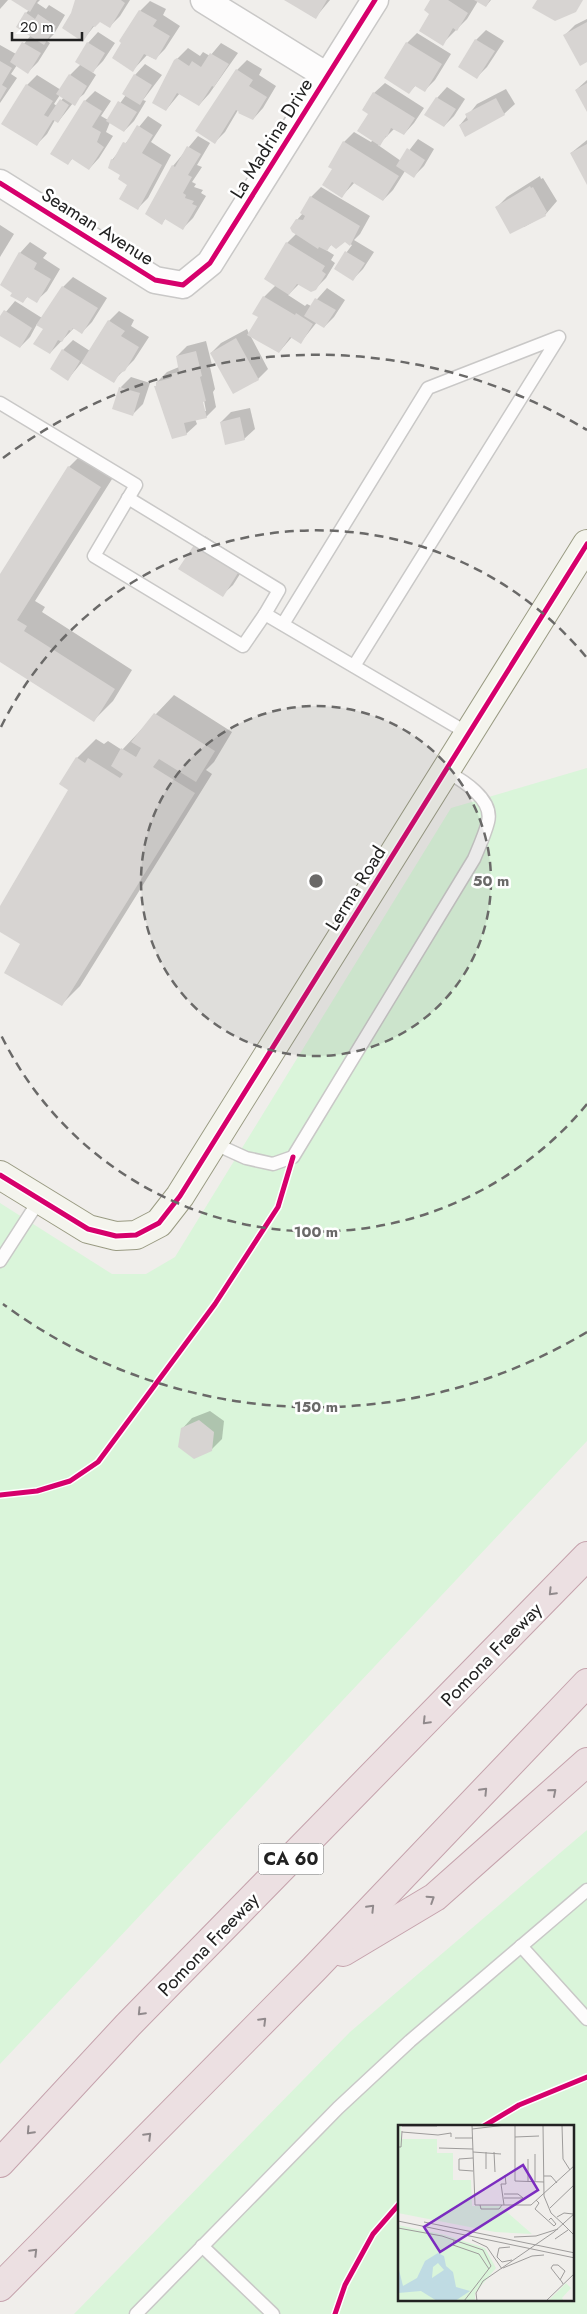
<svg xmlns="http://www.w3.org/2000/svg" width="587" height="2314" font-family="Jost,sans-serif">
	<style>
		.park { fill: #daf5da; fill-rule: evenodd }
		.shadow { fill: #0003; fill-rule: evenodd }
		.building { fill: #d7d4d2 }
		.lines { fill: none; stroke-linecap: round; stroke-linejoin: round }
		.lane-casing { stroke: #c9c8c7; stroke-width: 15 }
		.street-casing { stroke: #c9c8c7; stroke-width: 29 }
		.secondary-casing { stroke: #999a82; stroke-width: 30 }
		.highway-casing { stroke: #c5a2ac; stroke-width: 30 }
		.lane { stroke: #fdfcfc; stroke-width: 12 }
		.street { stroke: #fdfcfc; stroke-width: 26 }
		.secondary { stroke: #f4f4ed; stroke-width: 28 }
		.highway { stroke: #ece0e2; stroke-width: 28 }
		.cycleway-casing { stroke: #fff; stroke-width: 8 }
		.cycleway { stroke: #d6006c; stroke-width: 5 }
		.oneway { stroke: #918a8c }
		.ring { fill: none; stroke: #6a6968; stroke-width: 2.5; stroke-dasharray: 9 6 }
		.labels { text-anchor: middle; stroke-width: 5; stroke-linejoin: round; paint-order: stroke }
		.shield { fill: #fff; stroke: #646464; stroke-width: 1 }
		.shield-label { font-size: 18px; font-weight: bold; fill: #222 }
		.street-label { font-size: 19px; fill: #222; stroke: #fff }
		.inset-road { fill: none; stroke: #9e9c9b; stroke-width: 1 }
		.view { fill: #7b2cbf; fill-opacity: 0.15; stroke: #7b2cbf; stroke-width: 2.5 }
		.inset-edge { fill: none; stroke: #222; stroke-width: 2.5 }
		.centre { fill: #6a6968; stroke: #fff; stroke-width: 2.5 }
		.ring-label { font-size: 15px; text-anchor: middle; font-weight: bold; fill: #6a6968; stroke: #fff; stroke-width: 5; stroke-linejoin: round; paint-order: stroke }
	</style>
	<rect width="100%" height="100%" fill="#f0eeeb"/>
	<g class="park">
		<path d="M587,768V1441L0,2064V1203L112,1274H146L175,1257L451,808Z"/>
		<path d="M587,1830V2314H74L350,2032ZM400,2126H573V2300H400Z"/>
	</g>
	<g class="shadow">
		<path d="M0,0H8L0,9Z"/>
		<path d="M13,0H40L37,3L46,9L49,5L65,15L54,34L47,41L50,43L38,62L28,72L17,65L11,74L17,78L0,103V45L16,54L31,35L26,13L29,10Z"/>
		<path d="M77,0H130L120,16L109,27L99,20L83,40L72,14Z"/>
		<path d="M287,0H330L315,18Z"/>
		<path d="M432,0H491L486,6L478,1L467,19L442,44L431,14Z"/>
		<path d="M150,1L166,9L163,15L180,26L165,49L155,59L147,55L133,70L140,11Z"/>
		<path d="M587,19V61L564,36L575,25Z"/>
		<path d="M486,30L504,41L487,67L477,77L476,40Z"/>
		<path d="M98,32L115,43L103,61L92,72L96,75L84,94L73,103L58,122L55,120L47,134L37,144L27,85L37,75L61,90L70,75L81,64L77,61L88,43ZM60,95L64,97L57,106L54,104Z"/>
		<path d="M417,33L451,54L435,80L425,90L416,85L409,92L407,43Z"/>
		<path d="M221,43L238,53L209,94L199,105L180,93L166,110L175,61L188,48L200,56L203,52L210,56Z"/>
		<path d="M247,60L262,69L259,75L276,86L263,108L253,119L238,110L225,132L215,142L237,70Z"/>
		<path d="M145,64L162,75L143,100L146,101L134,121L124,131L110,122L106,132L113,136L99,158L89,169L73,158L68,163L85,101L95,91L111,101L101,116L108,120L126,95L123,93L135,75Z"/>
		<path d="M587,80V110L576,90Z"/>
		<path d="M385,83L424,108L414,123L404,134L394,129L378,145L401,161L418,139L434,149L424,166L414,176L405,171L393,190L383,200L355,182L342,196L333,169L344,142L354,132L371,142L373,140L370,113L364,109L374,93Z"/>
		<path d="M447,87L465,99L454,116L444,126L437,98Z"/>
		<path d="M506,89L515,104L504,114L460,125L477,104Z"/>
		<path d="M148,116L162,125L151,142L171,155L148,198L138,208L129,184L112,160Z"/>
		<path d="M198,136L210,143L197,165L202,167L192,182L196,184L194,187L203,190L201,193L206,196L193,218L183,228L166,218L162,223L173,166Z"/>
		<path d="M587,140V182L571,153Z"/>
		<path d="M540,176L541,179L543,178L557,201L545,215L524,227L496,208L507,197Z"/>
		<path d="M321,187L370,216L360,234L354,240L374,252L363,269L353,279L335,268L352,245L344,241L332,244L326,250L334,255L331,260L335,263L326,278L315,289L299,284L288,295L305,306L307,304L311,306L327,288L345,300L334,317L324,327L317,322L301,342L292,337L279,352L250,335L268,369L258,379L211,353L221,343L247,329L249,334L260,317L254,313L264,297L276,285L287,243L296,234L297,220L303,213L311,197Z"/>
		<path d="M0,225L14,234L0,257Z"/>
		<path d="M30,242L47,253L43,258L60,269L47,291L36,301L28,296L22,302L20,253Z"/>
		<path d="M73,277L107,298L92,322L82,332L74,328L50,353L44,329L37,324L30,337L20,347L0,334V319L15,301L42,318L63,287Z"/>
		<path d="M119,311L134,320L131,326L149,337L134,360L113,381L82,362L68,379L63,350L73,340L90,351L109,321Z"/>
		<path d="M206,341L212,365L210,367L215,389L213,392L216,407L206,417L195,419L197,424L186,434L157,382L167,372L179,367L177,356L187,346ZM203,395L206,411H204L200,396Z"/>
		<path d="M131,377L150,383L143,404L133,414L121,387Z"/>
		<path d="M250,408L255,429L244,439L221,422L231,412Z"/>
		<path d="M88,448L119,468L35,601L45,607L42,612L132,670L113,701L94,720L0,661V577L69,467Z"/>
		<path d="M205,536L247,563L233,585L222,595L194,546Z"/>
		<path d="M174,695L232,732L214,762L206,770L212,774L80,986L61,1005L22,944L0,931V908L70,789L61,784L77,758L96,739L104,744L108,741L122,750Z"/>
		<path d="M210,1411L224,1421L222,1439L211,1450L182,1429L192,1418Z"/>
	</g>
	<g class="building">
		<path d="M11,0H37L30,12Z"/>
		<path d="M75,0H121L125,3L110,28L100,22L95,27L93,26L83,42L62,28L71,13Z"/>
		<path d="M284,0H327L316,19Z"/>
		<path d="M430,0H448L468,13L457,31L453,28L443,46L419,31L429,14L424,10Z"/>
		<path d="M474,0H490L486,7Z"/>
		<path d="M537,0H583L576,12L555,21L532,8Z"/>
		<path d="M139,10L157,20L153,26L170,36L156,60L144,54L133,72L112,58L121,43L119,41Z"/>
		<path d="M25,12L35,19L38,14L56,26L44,45L16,27Z"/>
		<path d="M587,22V62L580,66L563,35Z"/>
		<path d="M475,39L495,51L477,79L458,67Z"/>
		<path d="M22,42L41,53L28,74L10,62Z"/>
		<path d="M87,42L105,53L93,73L75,62Z"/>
		<path d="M406,42L442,64L425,92L415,86L409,94L384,78Z"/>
		<path d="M210,53L229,64L214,87L212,86L199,106L177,93L166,111L152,103L174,60L177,58L189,66L192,61L201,67Z"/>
		<path d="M0,61L12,68L2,85L7,88L0,100Z"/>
		<path d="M236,69L253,80L249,86L267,97L253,120L238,113L239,112L236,110L215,144L195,131Z"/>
		<path d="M69,74L87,86L75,106L56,94Z"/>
		<path d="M134,74L152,85L140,105L122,94Z"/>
		<path d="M587,83V112L575,90Z"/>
		<path d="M26,84L53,101L44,115L48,117L60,99L69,105L58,123L53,120L37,146L1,124Z"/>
		<path d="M373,92L415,118L404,135L391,128L387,137L386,136L380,146L357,131L368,114L362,110Z"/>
		<path d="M436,97L456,109L444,127L424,115Z"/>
		<path d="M496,98L505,115L465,137L459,125L468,120L465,114Z"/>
		<path d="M84,100L102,111L92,127L101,132L97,142L104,147L89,170L72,159L68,165L50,154Z"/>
		<path d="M118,101L137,112L124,132L106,121Z"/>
		<path d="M137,125L153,135L142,153L162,165L138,210L119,199L127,185L118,179L120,175L108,168L111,159L113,160L123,142L126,143Z"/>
		<path d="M343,141L399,176L383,201L352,182L342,198L322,185L332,169L328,167Z"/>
		<path d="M587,144V185L570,153Z"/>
		<path d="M187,146L201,154L188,175L192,177L183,193L186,195L185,198L194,201L192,204L197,206L183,230L165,219L162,225L145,214L172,165L175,167Z"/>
		<path d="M407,148L425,160L414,178L396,166Z"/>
		<path d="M530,186L531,188L533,187L547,212L545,214L546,216L510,234L495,207Z"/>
		<path d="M310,196L360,226L350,246L345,242L336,249L331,245L327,251L319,247L318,249L292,232L290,228L296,219L303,220L305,216L300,213Z"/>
		<path d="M286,242L325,266L322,271L326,274L316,290L311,292L297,284L289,295L264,279Z"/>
		<path d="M345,251L365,263L353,281L334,269Z"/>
		<path d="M19,252L37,263L34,269L51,279L37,303L27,297L23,303L10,296L12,293L0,285Z"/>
		<path d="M62,286L98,308L82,334L73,328L71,331L69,330L62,342L58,340L50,354L33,344L43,329L36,325Z"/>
		<path d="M263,296L295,315L296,313L313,324L301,344L290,337L279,353L247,335L258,317L252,314Z"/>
		<path d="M315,298L336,310L324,328L304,316Z"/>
		<path d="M4,310L32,328L20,348L0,336V316Z"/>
		<path d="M108,320L125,331L121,336L139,347L125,371L120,373L114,383L81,363Z"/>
		<path d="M236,338L259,380L233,394L210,353Z"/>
		<path d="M62,349L80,361L68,381L50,369Z"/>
		<path d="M196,351L202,376L200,377L206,401L203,402L207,418L184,423L187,435L172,439L154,386H156V382L171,378L170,374L179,372L176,356Z"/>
		<path d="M119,387L140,393L133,416L112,409Z"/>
		<path d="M240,417L245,440L225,445L220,422Z"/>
		<path d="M68,466L101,487L17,620L27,626L24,631L115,689L94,722L0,662V574Z"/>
		<path d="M194,545L238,573L223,597L178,569Z"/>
		<path d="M154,713L215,751L196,782L159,759L153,767L195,793L62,1006L4,973L20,944L0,932V906L68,790L59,784L76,757L85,763L88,758L120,778L123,774L111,766L121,748L136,757L141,748L131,742Z"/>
		<path d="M199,1420L214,1432L212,1451L194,1459L178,1447L181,1428Z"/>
	</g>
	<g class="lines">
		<defs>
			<g id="lane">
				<path d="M0,403L136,485L94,556L243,646L265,614L469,734"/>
				<path d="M128,498L279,590L265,614"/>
				<path d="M283,624L428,388L559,337L354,666"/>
				<path d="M213,1143L246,1158L273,1164L293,1157L474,859C479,847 485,834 488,822C494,799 462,780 446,771"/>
				<path d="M0,1261L40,1199"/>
				<path d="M521,1946L587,2019"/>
				<path d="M202,2246L273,2314"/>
				<path d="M136,2314L338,2108L410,2041L587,1890"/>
			</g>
			<g id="street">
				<path d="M204,0L327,76"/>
				<path d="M0,183L155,280L183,285L210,263L375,0"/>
			</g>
			<path id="secondary" d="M0,1175L88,1229L116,1236L136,1235L159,1223L180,1196L587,544"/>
			<g id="highway">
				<path d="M343,1952L435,1897L587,1762"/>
				<path d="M0,2163L128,2025L587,1556"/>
				<path d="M0,2287L314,1969L587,1683"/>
			</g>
		</defs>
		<use href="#lane" class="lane-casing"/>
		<use href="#street" class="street-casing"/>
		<use href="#secondary" class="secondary-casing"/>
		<use href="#highway" class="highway-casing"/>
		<use href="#lane" class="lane"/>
		<use href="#street" class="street"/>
		<use href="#secondary" class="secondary"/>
		<use href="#highway" class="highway"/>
		<defs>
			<g id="cycleway">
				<path d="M0,183L155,280L183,285L210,263L375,0"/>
				<path d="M0,1175L88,1229L116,1236L136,1235L159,1223L180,1196L587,544"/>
				<path d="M0,1495L37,1491L70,1481L98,1462L215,1304L278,1207L293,1157"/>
				<path d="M484,2126L519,2105L587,2077"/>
				<path d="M335,2314L345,2285L373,2234L400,2203"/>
			</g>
		</defs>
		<use href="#cycleway" class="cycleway-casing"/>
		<use href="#cycleway" class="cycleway"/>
	</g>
	<defs><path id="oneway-chevron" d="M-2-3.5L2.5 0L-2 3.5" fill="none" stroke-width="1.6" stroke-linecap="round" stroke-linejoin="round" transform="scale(1.25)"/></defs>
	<g class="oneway">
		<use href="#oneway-chevron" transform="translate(552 1592) rotate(134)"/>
		<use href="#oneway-chevron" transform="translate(426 1721) rotate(134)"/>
		<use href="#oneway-chevron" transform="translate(484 1791) rotate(-46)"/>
		<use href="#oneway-chevron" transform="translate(553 1792) rotate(-41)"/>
		<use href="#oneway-chevron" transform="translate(431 1899) rotate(-33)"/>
		<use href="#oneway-chevron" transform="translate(371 1908) rotate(-46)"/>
		<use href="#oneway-chevron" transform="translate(141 2012) rotate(134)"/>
		<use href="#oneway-chevron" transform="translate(263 2021) rotate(-45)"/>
		<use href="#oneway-chevron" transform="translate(30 2131) rotate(133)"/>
		<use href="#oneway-chevron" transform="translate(148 2136) rotate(-45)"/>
		<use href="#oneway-chevron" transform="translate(34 2252) rotate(-45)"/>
	</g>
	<circle cx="316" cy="881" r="175" fill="#6a6968" fill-opacity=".12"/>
	<g class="ring">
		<circle cx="316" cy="881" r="175"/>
		<path d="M587 1104A351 351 0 0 1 1 1035M1 727A351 351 0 0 1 587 658"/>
		<path d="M587 1332A526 526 0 0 1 3 1304M3 458A526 526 0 0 1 587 430"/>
	</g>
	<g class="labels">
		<rect class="shield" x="258.5" y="1843.5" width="65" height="31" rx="4"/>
		<g class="shield-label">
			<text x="291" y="1865">CA 60</text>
		</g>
		<g class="street-label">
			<text transform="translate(271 138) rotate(-58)" y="7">La Madrina Drive</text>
			<text transform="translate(98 226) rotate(32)" y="7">Seaman Avenue</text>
			<text transform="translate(355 888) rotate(-58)" y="7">Lerma Road</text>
			<text transform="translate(491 1654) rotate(-46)" y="7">Pomona Freeway</text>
			<text transform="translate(208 1944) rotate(-46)" y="7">Pomona Freeway</text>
		</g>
	</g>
	<g transform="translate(398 2125)">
		<rect width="176" height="176" fill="#f0eeeb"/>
		<path d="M0,0H3V14H39V28H55V55H73L74,81H102L134,109L97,107L0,88ZM0,100L47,110L87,123L98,143L77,168V176H0ZM168,158L173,163L164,173L166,176H150Z" fill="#daf5da"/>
		<path d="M40,128L46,131L48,141L55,147L58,162L72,166L57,176H39L23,166L0,168V141L5,161L19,153L27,136ZM40,138L46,145L34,153L35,142Z" fill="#bfdbe3" fill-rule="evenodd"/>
		<path class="inset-road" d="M74,0L77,80H133L177,40M117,0V56L146,57M145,0L146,71L153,88L165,99M164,0L165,34L172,45M4,1H39M74,4L108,0M4,7L40,10L53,8V12M117,12L141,11M57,13H74M0,22H3L4,6M41,23L75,24M75,27L103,29M88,27V44M96,27L97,47M137,29V56M75,33L61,34V45L75,46M130,34V56M146,51H153L159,58M106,69H120L125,73H106M138,75L141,78L137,84L156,101L158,99L153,93L151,95M82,80L83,84H101L104,80M106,80L103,59H108L107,50M152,83L177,59M159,92L166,88L175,89M0,96L177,133M26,97L177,128M165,99L177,111M0,103L44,111L85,125L93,141L66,176M116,112L138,111L160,104M157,114L170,105M56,115L55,120L81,129L91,144M74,115L89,122L104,144M112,122L101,123L99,132L104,137L114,135M105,143L134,131L146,130M162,155L167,146L160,140H155L153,143L164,157L165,159M79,176L78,168L85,156L156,107L177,88M148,176L177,148"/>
		<path class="view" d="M125,40L140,65L42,127L26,102Z"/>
		<rect width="176" height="176" class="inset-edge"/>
	</g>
	<circle cx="316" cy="881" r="8" class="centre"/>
	<g class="ring-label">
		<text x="491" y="886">50 m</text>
		<text x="316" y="1237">100 m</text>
		<text x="316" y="1412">150 m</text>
	</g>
	<path d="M12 32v8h70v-8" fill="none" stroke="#222222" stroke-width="2.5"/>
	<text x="20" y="32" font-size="15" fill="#222222" stroke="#ffffff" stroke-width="4" paint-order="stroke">20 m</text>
</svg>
